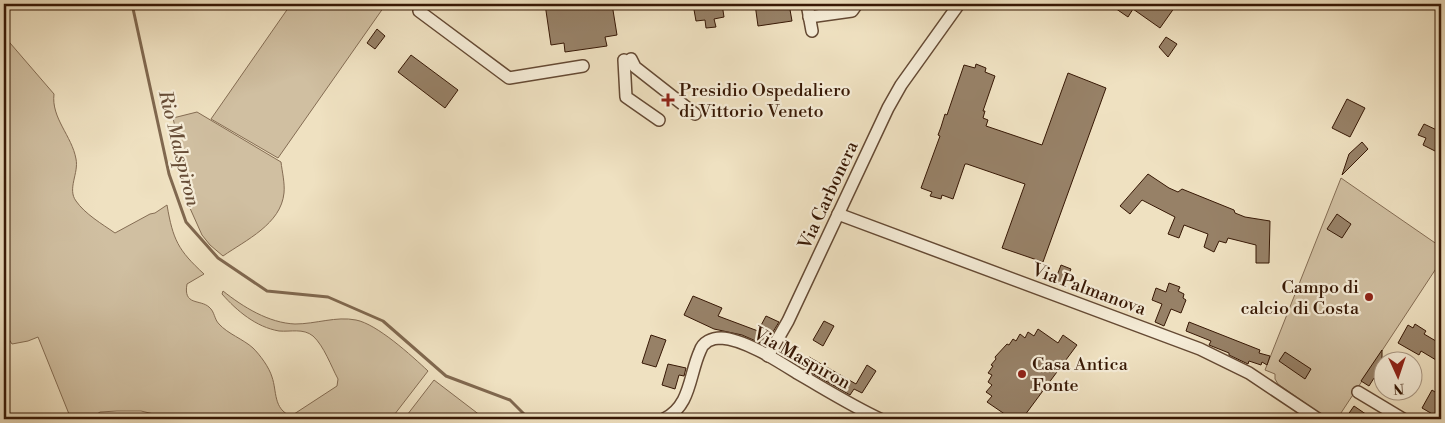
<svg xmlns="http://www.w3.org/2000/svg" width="1445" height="423" font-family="'Libre Bodoni',serif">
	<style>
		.green { fill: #d0bfa1; stroke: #846c53 }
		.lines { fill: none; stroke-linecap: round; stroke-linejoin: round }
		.stream { stroke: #80684f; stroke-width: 3 }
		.building { fill: #978167; stroke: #371805 }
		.minor-casing { stroke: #654a34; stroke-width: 14 }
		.minor { stroke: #f5ecd7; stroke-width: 11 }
		.poi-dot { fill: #8f2418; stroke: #f5ecd7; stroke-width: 2 }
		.labels { text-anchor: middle; stroke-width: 4.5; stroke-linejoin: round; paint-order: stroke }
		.poi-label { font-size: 18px; fill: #371805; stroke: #f5ecd7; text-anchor: start }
		.street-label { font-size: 18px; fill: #371805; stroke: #f5ecd7 }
		.water-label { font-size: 19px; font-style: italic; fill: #674d37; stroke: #f5ecd7 }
	</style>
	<rect width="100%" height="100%" fill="#efe1c1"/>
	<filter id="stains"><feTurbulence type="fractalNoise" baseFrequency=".004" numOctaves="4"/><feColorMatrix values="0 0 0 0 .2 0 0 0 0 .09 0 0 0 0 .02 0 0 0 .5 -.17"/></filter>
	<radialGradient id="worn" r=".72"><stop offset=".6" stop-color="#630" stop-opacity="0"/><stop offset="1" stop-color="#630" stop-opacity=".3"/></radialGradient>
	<g class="green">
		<path d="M291,4H386L278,158L211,119Z"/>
		<path d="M4,36L54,94C51,118 72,136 76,159C79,173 67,189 76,201C85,214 102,224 115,233L150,214L155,213L167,205C173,240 178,250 204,274L187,284C183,306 200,299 209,307C215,312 214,319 219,324C228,334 243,339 253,348C260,355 269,367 272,377C277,391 273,409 291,416L337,386L338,379C331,366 324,346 313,336C303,328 291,332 279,331C256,327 237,311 222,294L223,291C243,307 269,323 295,324C316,324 336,316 356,320C377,324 412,356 428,371L391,419H175L141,411H117L100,412L90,419H71L38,337L28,341L12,344L4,332Z"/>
		<path d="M197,112L281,162C282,171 285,183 284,193C281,224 246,240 223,256L210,245L202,235L189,206L186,177L173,118Z"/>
		<path d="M1341,178L1441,247V261L1337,419H1328L1278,384L1275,379V374L1265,370Z"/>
		<path d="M434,380L485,419H404Z"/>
	</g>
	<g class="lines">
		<path class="stream" d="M132,4L169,174L186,222L218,258L267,291L328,297L383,321L446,376L510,400L529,419"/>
	</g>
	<g class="building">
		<path d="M545,4H612L617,35L605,37L607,46L565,52L564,43L551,45Z"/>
		<path d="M693,4H722L724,17L714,19L716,27L706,28L705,20L696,21Z"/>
		<path d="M755,4H789L792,21L758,26Z"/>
		<path d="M1109,4H1177L1160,28L1133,9L1128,17Z"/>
		<path d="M377,29L385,36L375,49L367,43Z"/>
		<path d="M1166,37L1177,44L1168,57L1159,47Z"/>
		<path d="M411,55L458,90L445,108L398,72Z"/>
		<path d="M976,64L986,68L985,72L995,76L983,111H985L983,118L988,120L986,126L1042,145L1068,73L1106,88L1043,262L1002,248L1025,184L967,164H965L953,199L942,195L941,199L930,196L932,192L921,188L940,136L938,135L941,127L945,114L947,115L964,65L975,68Z"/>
		<path d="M1347,99L1365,108L1350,137L1332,128Z"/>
		<path d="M1424,124L1441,132V154L1423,145L1426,138L1418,135Z"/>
		<path d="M1362,142L1368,149L1342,175L1349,154Z"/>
		<path d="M1148,174L1169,188L1178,192L1182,189L1234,210L1235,213L1245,217L1270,221L1269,263H1256V245L1228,238L1226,243L1219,241L1214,252L1204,247L1208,234L1184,225L1179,238L1168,234L1175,217L1142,200L1130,214L1120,206Z"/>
		<path d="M1337,214L1351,224L1342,238L1327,229Z"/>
		<path d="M1061,265L1071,269L1064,285L1055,281Z"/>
		<path d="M1169,283L1180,287L1178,291L1184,294L1183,298L1186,300L1181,313L1171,309L1164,326L1155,322L1162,304L1152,300L1156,288L1166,292Z"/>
		<path d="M693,296L722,308L718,316L758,331L766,316L779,322L765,345L742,335L714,329L684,315Z"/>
		<path d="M824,321L834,326L823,346L813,340Z"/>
		<path d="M1189,322L1260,350L1259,353L1270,356L1267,365L1262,362L1261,365L1249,361L1248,364L1229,355V353L1209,345L1211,341L1186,331Z"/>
		<path d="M1415,324L1426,331L1424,334L1441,344V363L1421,351L1419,355L1398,343L1408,325L1413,328Z"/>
		<path d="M1038,329L1058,343L1063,335L1077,345L1022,419H1003L1006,415L987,402L992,396L986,392L992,385L988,382L992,375L988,373L993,366L991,365L996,359L995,357L1007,344L1009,345L1013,339L1016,341L1020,334L1025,338L1028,332L1034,336Z"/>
		<path d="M651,335L666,340L656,367L642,363Z"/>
		<path d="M1382,350V383L1374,378L1369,386L1361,381Z"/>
		<path d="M1285,352L1311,369L1305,379L1279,361Z"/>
		<path d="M809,357L856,384L867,365L876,371L862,393L854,389L850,395L803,368Z"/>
		<path d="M668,364L686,368L684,376L679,375L675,389L662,385Z"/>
		<path d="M1432,390L1441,396V419L1422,408Z"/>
		<path d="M1354,406L1373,419H1345Z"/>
	</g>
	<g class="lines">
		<defs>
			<g id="minor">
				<path d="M807,4L812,31"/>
				<path d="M419,11L509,78L583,66"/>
				<path d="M809,17L852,11L857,4"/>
				<path d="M631,59L635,67L695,114"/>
				<path d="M624,60L626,97L659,120"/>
				<path d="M838,214L1200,349L1249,373L1318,419"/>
				<path d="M768,356L788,321L888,108L901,85L959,4"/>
				<path d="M1358,392L1403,419"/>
				<path d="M664,419C691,406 689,375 700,351C703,342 712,338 721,338C744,339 778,361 797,373C825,389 852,406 880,419"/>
			</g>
		</defs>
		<use href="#minor" class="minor-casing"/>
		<use href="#minor" class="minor"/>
	</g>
	<g class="poi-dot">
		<path d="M665.5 92.5h5v5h5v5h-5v5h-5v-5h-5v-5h5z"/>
		<circle cx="1369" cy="297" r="5"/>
		<circle cx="1022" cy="374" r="5"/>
	</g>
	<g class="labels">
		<g class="poi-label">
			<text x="679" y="96">Presidio Ospedaliero<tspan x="679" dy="21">di Vittorio Veneto</tspan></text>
			<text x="1359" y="293" text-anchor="end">Campo di<tspan x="1359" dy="21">calcio di Costa</tspan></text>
			<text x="1032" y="370">Casa Antica<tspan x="1032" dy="21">Fonte</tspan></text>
		</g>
		<g class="street-label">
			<text transform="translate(828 195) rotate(-65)" y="6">Via Carbonera</text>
			<text transform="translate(1089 289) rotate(20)" y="6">Via Palmanova</text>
			<text transform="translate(802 358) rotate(29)" y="6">Via Maspiron</text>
		</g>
		<g class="water-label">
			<text transform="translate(180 148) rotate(76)" y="7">Rio Malspiron</text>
		</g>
	</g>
	<rect width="1445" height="423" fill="none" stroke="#efe1c1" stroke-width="20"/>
	<rect x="5" y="5" width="1435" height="413" fill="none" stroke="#371805" stroke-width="2.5"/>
	<rect x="10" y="10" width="1425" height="403" fill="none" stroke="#371805"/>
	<g transform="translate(1398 376) rotate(177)"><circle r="24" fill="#f5ecd7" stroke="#a99783"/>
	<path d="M0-4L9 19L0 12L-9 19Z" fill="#8f2418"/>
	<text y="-8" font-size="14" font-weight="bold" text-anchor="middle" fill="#371805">N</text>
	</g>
	<rect width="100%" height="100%" filter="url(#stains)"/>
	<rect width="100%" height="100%" fill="url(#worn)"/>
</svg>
